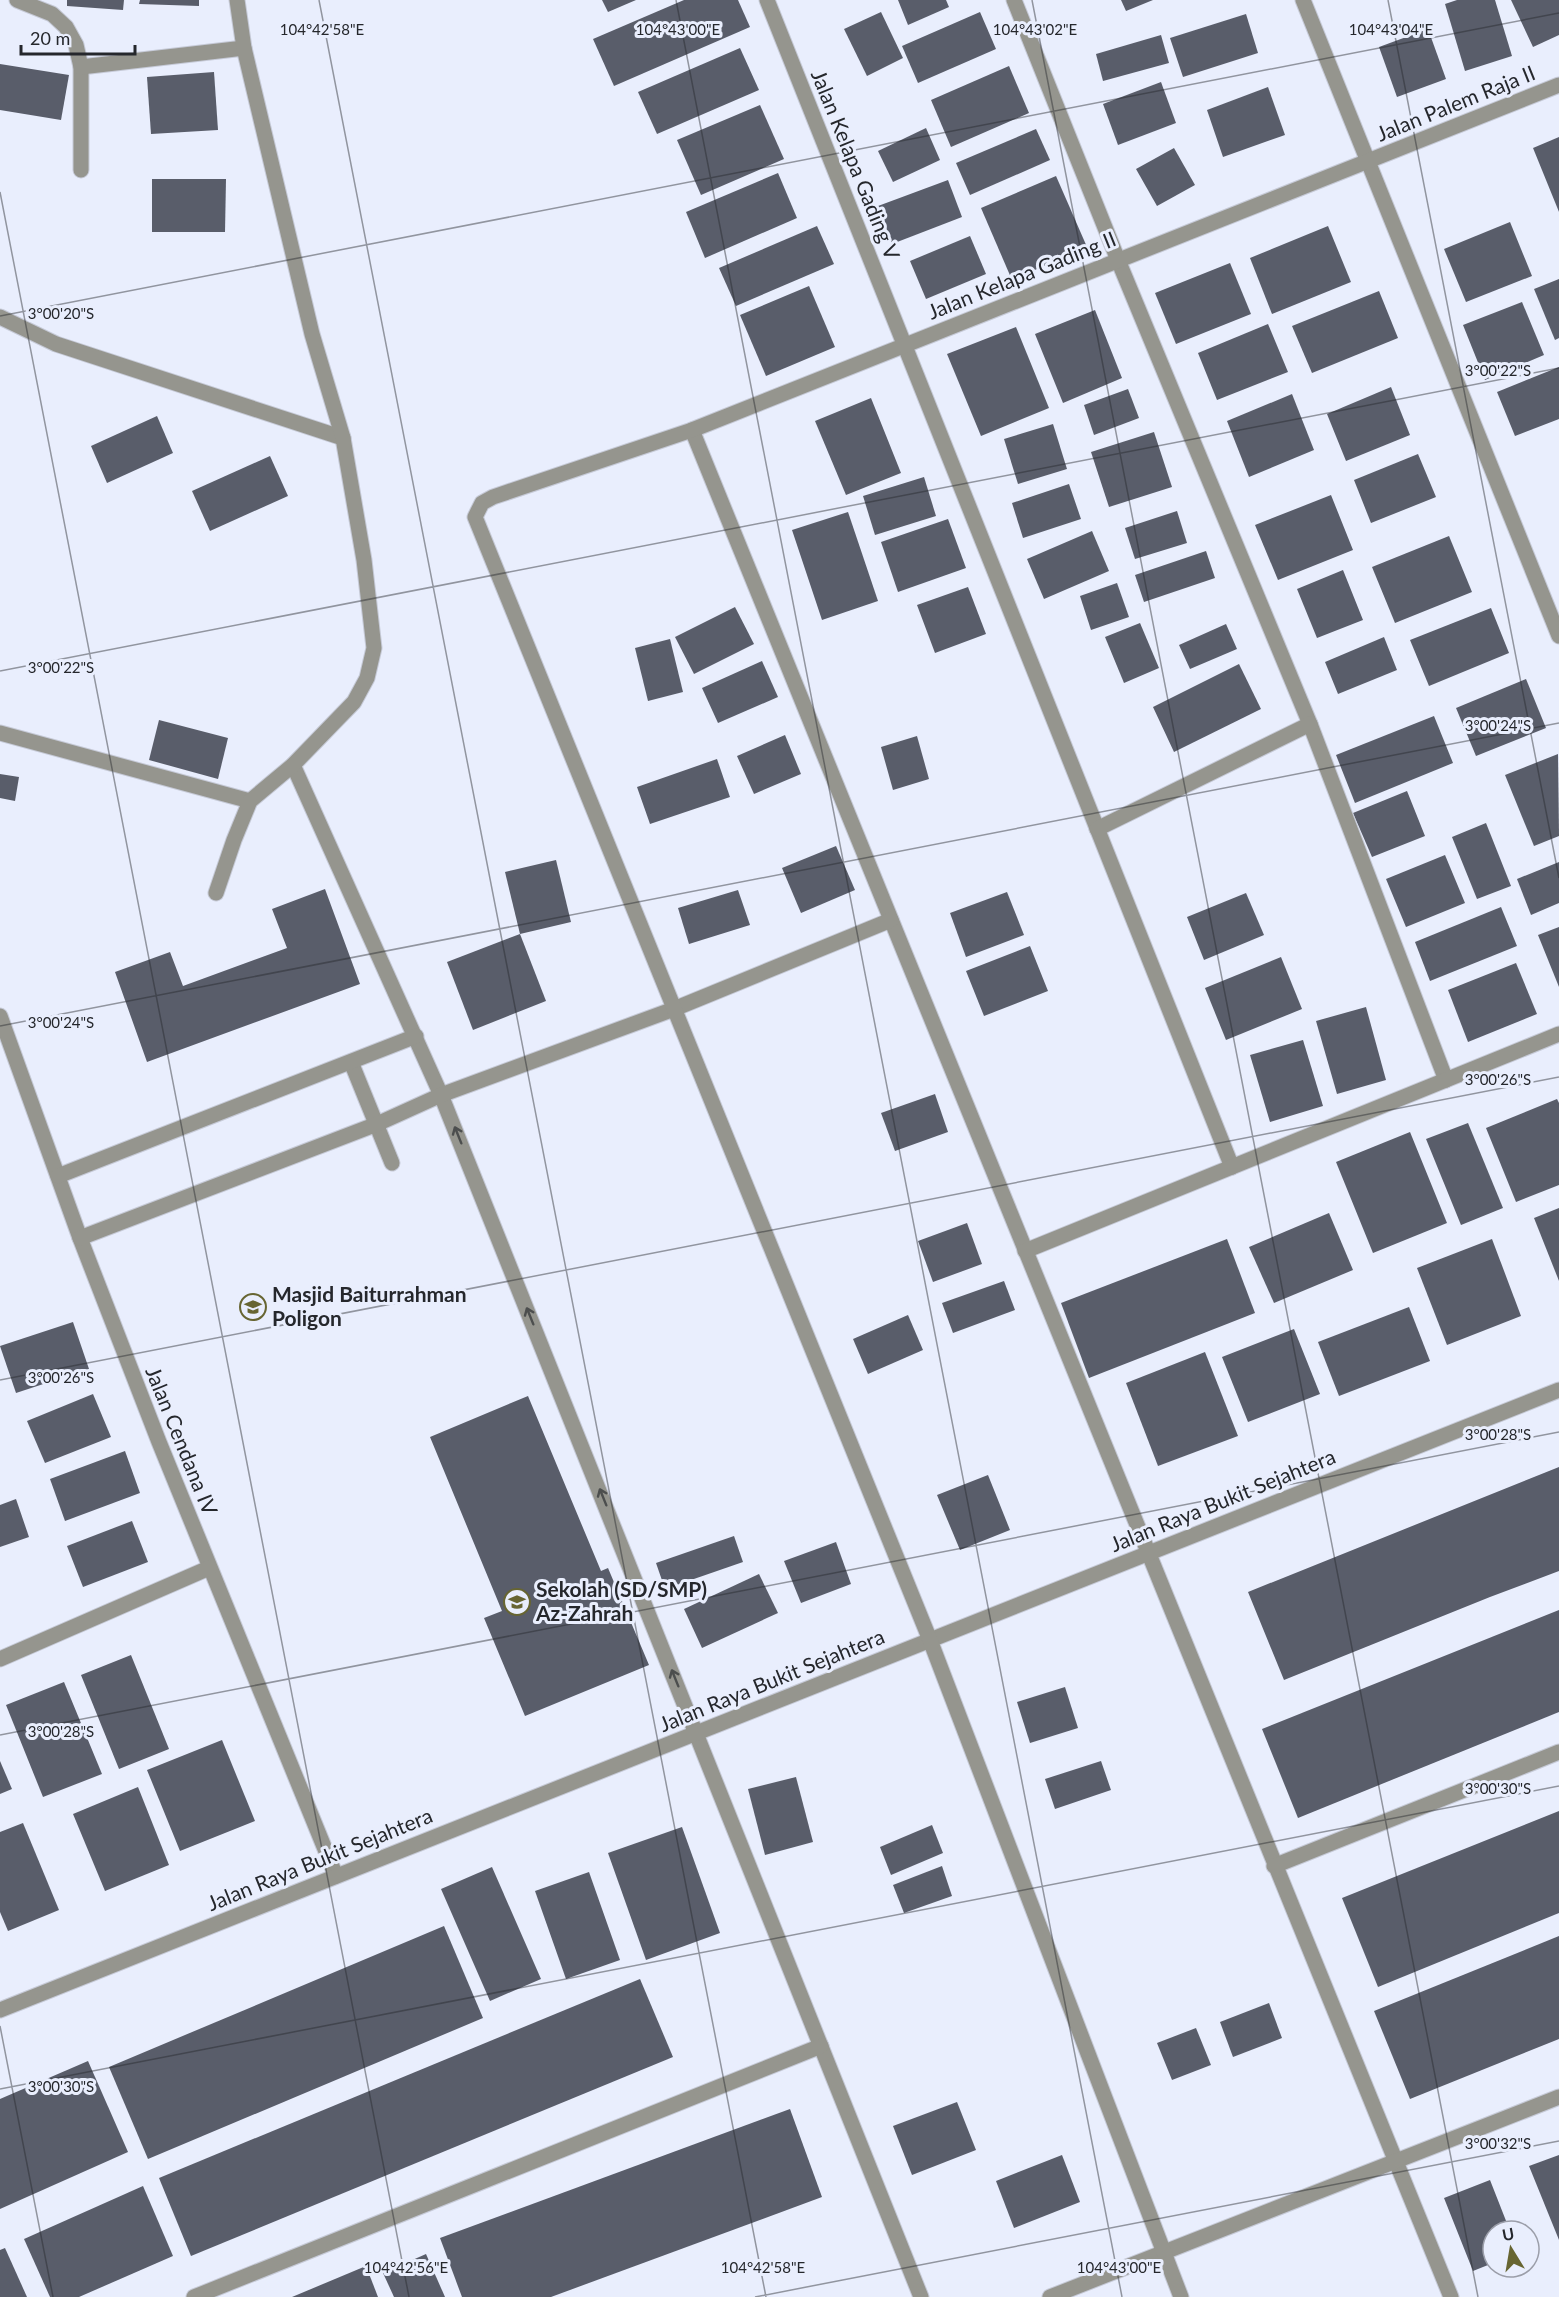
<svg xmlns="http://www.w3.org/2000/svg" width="1559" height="2297" font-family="Lato,sans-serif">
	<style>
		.building { fill: #595d6a }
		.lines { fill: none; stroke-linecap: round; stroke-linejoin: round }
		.minor-casing { stroke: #c6cad7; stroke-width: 17 }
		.minor { stroke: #95958e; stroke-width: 15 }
		.oneway { stroke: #4c4e4e }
		.ticks { fill: none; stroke: #25272c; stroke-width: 1.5; stroke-opacity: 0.45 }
		.labels { text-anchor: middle; stroke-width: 6; stroke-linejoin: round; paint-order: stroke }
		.street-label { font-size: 21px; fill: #25272c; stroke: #e9eefd }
		.poi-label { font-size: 21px; font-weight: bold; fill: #25272c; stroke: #e9eefd; text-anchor: start }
		.ticks-label { font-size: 15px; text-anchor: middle; fill: #25272c; stroke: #e9eefd; stroke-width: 6; stroke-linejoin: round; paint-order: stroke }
	</style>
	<rect width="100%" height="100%" fill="#e9eefd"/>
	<g class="building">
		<path d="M67,0H124L123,10L67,6Z"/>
		<path d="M140,0H199V6L139,4Z"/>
		<path d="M602,0H636L608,12Z"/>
		<path d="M684,0H738L750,27L614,86L593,39Z"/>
		<path d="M898,0H946L949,7L908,25Z"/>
		<path d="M1121,0H1153L1126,11Z"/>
		<path d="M1457,0H1495L1512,56L1465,71L1445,4Z"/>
		<path d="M1511,0H1559V35L1533,47Z"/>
		<path d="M881,12L903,58L867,76L844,29Z"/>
		<path d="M980,12L996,49L918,83L902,46Z"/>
		<path d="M1246,14L1258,53L1183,77L1170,38Z"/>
		<path d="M1428,29L1446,79L1397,97L1379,47Z"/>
		<path d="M1161,35L1169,63L1103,81L1096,54Z"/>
		<path d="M740,48L759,90L657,134L638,92Z"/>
		<path d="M0,64L69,75L61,120L0,110Z"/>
		<path d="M1009,66L1029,113L951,147L931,100Z"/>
		<path d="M214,72L218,130L151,134L147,77Z"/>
		<path d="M1161,82L1176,123L1118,145L1103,104Z"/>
		<path d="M1268,87L1285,135L1223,157L1207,110Z"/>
		<path d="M760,105L784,159L701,195L677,140Z"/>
		<path d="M926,128L940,160L893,182L878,151Z"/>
		<path d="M1036,129L1050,160L970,195L956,163Z"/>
		<path d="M1559,137V212L1533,148Z"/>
		<path d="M1174,148L1195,185L1157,206L1136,169Z"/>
		<path d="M778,173L797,218L705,258L686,212Z"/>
		<path d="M1056,176L1087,247L1012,280L981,208Z"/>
		<path d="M152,179H226L225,232H152Z"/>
		<path d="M948,180L962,217L892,244L878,206Z"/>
		<path d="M1510,222L1532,276L1466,302L1444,249Z"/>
		<path d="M817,226L834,264L736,306L719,268Z"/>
		<path d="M1328,226L1351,282L1272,314L1250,258Z"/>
		<path d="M970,236L986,274L926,299L910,261Z"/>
		<path d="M1230,263L1251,314L1176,344L1155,293Z"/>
		<path d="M1559,279V338L1555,340L1534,289Z"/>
		<path d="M809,286L835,347L766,376L740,315Z"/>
		<path d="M1379,291L1398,338L1312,373L1292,326Z"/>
		<path d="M1522,302L1544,355L1485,380L1463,325Z"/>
		<path d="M1095,310L1122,378L1063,403L1035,334Z"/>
		<path d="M1268,324L1288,372L1217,400L1198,353Z"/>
		<path d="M1016,327L1049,408L981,436L947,354Z"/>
		<path d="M1559,367V419L1515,436L1497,392Z"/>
		<path d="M1391,387L1410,435L1346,461L1327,414Z"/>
		<path d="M1128,389L1139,418L1094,435L1084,405Z"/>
		<path d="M1292,394L1314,450L1249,477L1227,421Z"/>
		<path d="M871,398L901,473L846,495L815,421Z"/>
		<path d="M157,416L173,453L107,483L91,446Z"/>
		<path d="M1053,424L1067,469L1018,484L1004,439Z"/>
		<path d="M1154,432L1172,487L1109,507L1091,452Z"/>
		<path d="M1418,454L1436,497L1371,523L1354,480Z"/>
		<path d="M270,456L288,496L210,531L192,491Z"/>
		<path d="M924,477L936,516L875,535L863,496Z"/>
		<path d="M1069,484L1081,519L1023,538L1012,503Z"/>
		<path d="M1331,495L1353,550L1278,580L1255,525Z"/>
		<path d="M1177,511L1187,543L1135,559L1125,528Z"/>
		<path d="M848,512L878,601L822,620L792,530Z"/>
		<path d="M948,519L966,568L898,592L881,542Z"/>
		<path d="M1092,531L1109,571L1044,599L1027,559Z"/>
		<path d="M1449,536L1472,592L1395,623L1372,567Z"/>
		<path d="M1206,551L1215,578L1144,602L1135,575Z"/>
		<path d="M1343,570L1363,620L1317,638L1297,589Z"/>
		<path d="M1117,583L1129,617L1091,630L1080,596Z"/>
		<path d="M968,587L986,634L935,653L917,605Z"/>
		<path d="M735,607L754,644L694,674L675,637Z"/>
		<path d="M1491,608L1509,653L1429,686L1410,640Z"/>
		<path d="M1140,623L1159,668L1124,683L1105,637Z"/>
		<path d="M1226,624L1237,649L1190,669L1179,645Z"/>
		<path d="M1384,637L1397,670L1338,694L1325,662Z"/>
		<path d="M670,639L683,692L648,701L635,648Z"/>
		<path d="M762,661L778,697L718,723L702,688Z"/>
		<path d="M1239,664L1261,709L1174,752L1153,707Z"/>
		<path d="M1526,679L1546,728L1476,756L1456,708Z"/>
		<path d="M1434,716L1453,763L1355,803L1336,755Z"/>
		<path d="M159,720L228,738L218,779L149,760Z"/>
		<path d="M785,735L801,774L754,794L737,756Z"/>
		<path d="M917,736L929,779L893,790L881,747Z"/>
		<path d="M1558,754L1559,836L1534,846L1505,775Z"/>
		<path d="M717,759L730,797L650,824L637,787Z"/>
		<path d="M0,774L19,777L15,801L0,798Z"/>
		<path d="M1407,791L1425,836L1372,857L1353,813Z"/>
		<path d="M1486,823L1511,886L1477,899L1452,837Z"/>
		<path d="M836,846L855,890L801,913L782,868Z"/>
		<path d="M1445,855L1465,903L1406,927L1386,879Z"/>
		<path d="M556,860L571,922L520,934L505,872Z"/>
		<path d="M1559,862V903L1531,915L1517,879Z"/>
		<path d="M325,889L360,984L147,1062L115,972L170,952L183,986L287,948L272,909Z"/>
		<path d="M738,890L750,925L689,944L678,908Z"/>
		<path d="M1007,892L1024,935L966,957L950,913Z"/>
		<path d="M1246,893L1264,935L1204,960L1187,917Z"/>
		<path d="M1501,907L1517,946L1430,981L1415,942Z"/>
		<path d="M1559,927V987L1538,935Z"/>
		<path d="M520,934L546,1001L473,1030L447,962Z"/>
		<path d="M1030,946L1048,991L984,1016L966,971Z"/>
		<path d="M1281,957L1302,1009L1226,1040L1205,988Z"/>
		<path d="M1516,963L1537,1014L1468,1042L1448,990Z"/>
		<path d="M1366,1007L1386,1080L1337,1094L1316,1021Z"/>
		<path d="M1303,1040L1323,1106L1270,1122L1250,1055Z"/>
		<path d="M935,1094L948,1132L895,1151L881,1113Z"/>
		<path d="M1557,1099L1559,1103V1185L1516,1202L1486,1128Z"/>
		<path d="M1468,1123L1503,1208L1461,1225L1426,1139Z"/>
		<path d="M1410,1132L1447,1223L1373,1253L1336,1162Z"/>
		<path d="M1559,1208V1281L1534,1218Z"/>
		<path d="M1329,1213L1353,1270L1274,1303L1249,1247Z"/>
		<path d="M967,1223L982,1264L933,1282L918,1241Z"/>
		<path d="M1227,1239L1255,1313L1089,1378L1061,1303Z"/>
		<path d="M1492,1239L1521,1316L1447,1345L1417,1268Z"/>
		<path d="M1004,1281L1015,1310L953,1333L942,1303Z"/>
		<path d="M1409,1307L1430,1361L1339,1396L1318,1342Z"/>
		<path d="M908,1315L923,1350L868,1374L853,1339Z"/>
		<path d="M73,1322L89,1369L16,1393L0,1346Z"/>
		<path d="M1294,1329L1320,1394L1248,1422L1222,1357Z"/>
		<path d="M1205,1352L1238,1436L1158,1466L1126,1383Z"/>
		<path d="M93,1394L111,1437L45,1463L27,1421Z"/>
		<path d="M528,1396L601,1571L608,1568L649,1665L525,1716L484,1618L502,1611L430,1437Z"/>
		<path d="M125,1451L140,1493L65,1521L50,1479Z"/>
		<path d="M1559,1467V1571L1490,1597L1284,1680L1248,1592Z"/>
		<path d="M988,1475L1010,1530L960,1550L937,1495Z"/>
		<path d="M16,1499L29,1537L0,1547V1505Z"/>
		<path d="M132,1521L148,1562L83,1587L67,1546Z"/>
		<path d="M734,1536L743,1562L665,1589L656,1563Z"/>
		<path d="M836,1542L851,1584L801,1603L784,1561Z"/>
		<path d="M759,1574L778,1613L702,1648L684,1609Z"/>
		<path d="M1559,1610V1712L1298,1818L1262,1729Z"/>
		<path d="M131,1655L169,1749L119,1769L81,1675Z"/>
		<path d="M64,1682L102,1774L43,1797L6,1705Z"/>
		<path d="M1065,1687L1078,1728L1030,1743L1017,1702Z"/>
		<path d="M222,1740L255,1821L180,1851L147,1770Z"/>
		<path d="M0,1761L12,1789L0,1794Z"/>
		<path d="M1101,1761L1111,1790L1055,1809L1045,1779Z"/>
		<path d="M796,1777L813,1842L765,1855L748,1789Z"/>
		<path d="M138,1787L169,1865L105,1891L73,1814Z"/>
		<path d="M1559,1811V1913L1378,1987L1342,1898Z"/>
		<path d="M23,1823L59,1910L8,1931L0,1912V1832Z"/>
		<path d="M932,1825L943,1853L891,1875L880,1847Z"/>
		<path d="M682,1827L720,1933L646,1960L608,1853Z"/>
		<path d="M942,1866L952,1896L904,1913L893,1885Z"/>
		<path d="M492,1867L541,1979L490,2001L441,1889Z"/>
		<path d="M589,1872L620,1960L566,1979L535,1891Z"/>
		<path d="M444,1926L483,2018L148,2159L109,2067Z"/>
		<path d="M1559,1936V2039L1410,2099L1374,2011Z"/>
		<path d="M640,1979L673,2057L191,2256L159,2178Z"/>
		<path d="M1269,2003L1282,2038L1233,2057L1220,2022Z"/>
		<path d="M1196,2028L1211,2065L1172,2080L1157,2043Z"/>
		<path d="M88,2061L128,2152L0,2209V2099Z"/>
		<path d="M957,2102L976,2150L912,2175L893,2126Z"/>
		<path d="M790,2109L822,2197L551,2297H462L440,2238Z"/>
		<path d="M1062,2155L1080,2202L1014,2228L996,2181Z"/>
		<path d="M1559,2155V2240L1529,2166Z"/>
		<path d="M1490,2180L1510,2231H1493V2263L1473,2271L1444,2198Z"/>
		<path d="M143,2186L173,2256L79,2297H50L24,2239Z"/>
		<path d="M5,2248L27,2297H0V2250Z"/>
		<path d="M426,2254L445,2297H394L383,2273Z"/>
		<path d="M366,2266L378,2297H292Z"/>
	</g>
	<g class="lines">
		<defs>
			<g id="minor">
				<path d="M17,0L52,14L66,27L76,45L81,67V170"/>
				<path d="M767,0L1232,1167"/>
				<path d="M1014,0L1118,260L1310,724L1446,1080"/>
				<path d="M1303,0L1559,636"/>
				<path d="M81,67L244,48"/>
				<path d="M0,317L56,344L343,438"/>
				<path d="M692,430L1451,2297"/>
				<path d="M0,733L250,801"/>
				<path d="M293,765L441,1095L921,2297"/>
				<path d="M1097,829L1310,724"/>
				<path d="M216,893L234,840L250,801L293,765L354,702L367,678L374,648L364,560L343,438L312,334L244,48L237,0"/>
				<path d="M0,1016L80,1238L159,1442L336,1876"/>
				<path d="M351,1062L392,1163"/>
				<path d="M58,1176L416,1036"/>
				<path d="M80,1238L377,1124L441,1095L674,1009L891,920"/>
				<path d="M1025,1251L1559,1034"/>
				<path d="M0,1659L209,1568"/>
				<path d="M1274,1866L1559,1752"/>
				<path d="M0,2010L1559,1390"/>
				<path d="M194,2297L821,2046"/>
				<path d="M1050,2297L1559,2097"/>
				<path d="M1181,2297L930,1640L475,517L482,503L493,497L692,430L1559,85"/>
			</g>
		</defs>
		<use href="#minor" class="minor-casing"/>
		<use href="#minor" class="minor"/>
	</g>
	<defs><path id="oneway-shaft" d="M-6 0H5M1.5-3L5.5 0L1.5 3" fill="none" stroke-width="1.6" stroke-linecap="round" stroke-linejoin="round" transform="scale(1.5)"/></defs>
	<g class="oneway">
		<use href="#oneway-shaft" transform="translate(458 1135) rotate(-112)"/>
		<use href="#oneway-shaft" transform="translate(530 1316) rotate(-112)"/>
		<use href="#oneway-shaft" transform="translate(603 1497) rotate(-112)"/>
		<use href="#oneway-shaft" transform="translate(675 1678) rotate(-112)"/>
	</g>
	<path class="ticks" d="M319,0L766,2297M676,0L1122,2297M1032,0L1478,2297M1388,0L1559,878M0,192L409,2297M0,316L1559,13M0,671L1559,368M0,1026L1559,723M0,1380L1559,1077M0,1735L1559,1432M0,2026L53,2297M0,2089L1559,1786M755,2297L1559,2141"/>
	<defs>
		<symbol id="school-ring" viewBox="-11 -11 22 22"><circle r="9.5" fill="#e9eefd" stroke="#676532" stroke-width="1.5"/><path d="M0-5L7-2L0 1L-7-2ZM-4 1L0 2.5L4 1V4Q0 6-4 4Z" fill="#676532"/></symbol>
	</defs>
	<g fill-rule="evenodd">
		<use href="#school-ring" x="238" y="1292" width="30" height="30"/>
		<use href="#school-ring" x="502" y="1587" width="30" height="30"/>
	</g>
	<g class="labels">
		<g class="street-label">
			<text transform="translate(1456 104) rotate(-22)" y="7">Jalan Palem Raja II</text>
			<text transform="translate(855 165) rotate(68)" y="7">Jalan Kelapa Gading V</text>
			<text transform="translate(1022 276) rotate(-22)" y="7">Jalan Kelapa Gading II</text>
			<text transform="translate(181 1441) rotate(68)" y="7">Jalan Cendana IV</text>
			<text transform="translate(1223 1501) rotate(-22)" y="7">Jalan Raya Bukit Sejahtera</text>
			<text transform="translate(772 1681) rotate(-22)" y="7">Jalan Raya Bukit Sejahtera</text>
			<text transform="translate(320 1860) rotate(-22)" y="7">Jalan Raya Bukit Sejahtera</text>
		</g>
		<g class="poi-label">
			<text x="272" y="1302">Masjid Baiturrahman<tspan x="272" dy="24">Poligon</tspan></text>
			<text x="536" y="1597">Sekolah (SD/SMP)<tspan x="536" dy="24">Az-Zahrah</tspan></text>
		</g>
	</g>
	<g class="ticks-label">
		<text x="1391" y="35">104°43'04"E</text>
		<text x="322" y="35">104°42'58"E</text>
		<text x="678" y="35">104°43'00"E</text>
		<text x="1035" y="35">104°43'02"E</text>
		<text x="61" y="319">3°00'20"S</text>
		<text x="1498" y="376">3°00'22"S</text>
		<text x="61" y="673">3°00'22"S</text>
		<text x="1498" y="731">3°00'24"S</text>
		<text x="61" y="1028">3°00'24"S</text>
		<text x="1498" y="1085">3°00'26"S</text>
		<text x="61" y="1383">3°00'26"S</text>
		<text x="1498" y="1440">3°00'28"S</text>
		<text x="61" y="1737">3°00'28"S</text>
		<text x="1498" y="1794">3°00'30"S</text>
		<text x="61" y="2092">3°00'30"S</text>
		<text x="1498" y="2149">3°00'32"S</text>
		<text x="406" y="2273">104°42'56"E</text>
		<text x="763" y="2273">104°42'58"E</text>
		<text x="1119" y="2273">104°43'00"E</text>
	</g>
	<g transform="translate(1511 2249) rotate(349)"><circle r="28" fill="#e9eefd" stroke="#9b9ea9" stroke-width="1.5"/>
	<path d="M0-4.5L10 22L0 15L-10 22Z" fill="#676532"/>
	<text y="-9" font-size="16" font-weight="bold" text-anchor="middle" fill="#25272c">U</text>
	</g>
	<path d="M21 45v9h114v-9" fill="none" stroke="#25272c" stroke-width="3"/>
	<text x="30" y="45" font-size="18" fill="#25272c" stroke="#e9eefd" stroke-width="4.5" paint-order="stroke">20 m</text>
</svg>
